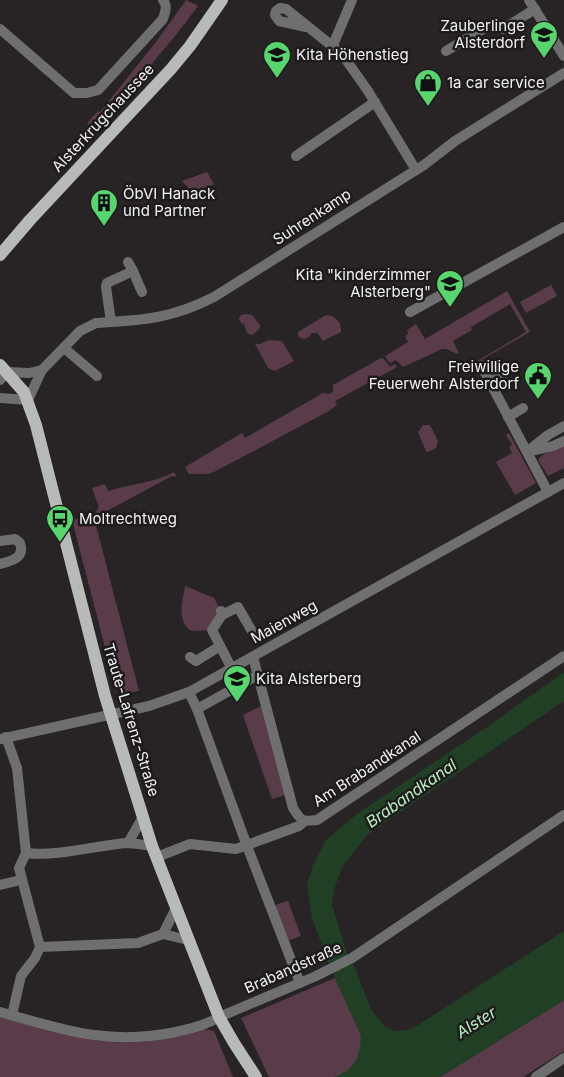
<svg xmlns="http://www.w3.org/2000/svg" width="564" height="1077" font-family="Inter,sans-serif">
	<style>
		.green { fill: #593b4a }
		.water { fill: #213f25 }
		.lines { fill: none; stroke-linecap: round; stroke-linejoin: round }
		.minor { stroke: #6e6f6e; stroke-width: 10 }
		.major { stroke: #b7bab7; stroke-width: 12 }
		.labels { text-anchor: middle; stroke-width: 5; stroke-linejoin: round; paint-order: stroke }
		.poi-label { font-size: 15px; fill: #f3f0f2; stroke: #1e1b1c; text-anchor: start }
		.street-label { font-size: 15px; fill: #f3f0f2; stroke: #1e1b1c }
		.water-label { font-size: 16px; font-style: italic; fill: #b9f0be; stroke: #1e1b1c }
	</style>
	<rect width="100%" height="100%" fill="#282426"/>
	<g class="green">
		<path d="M186,0L198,6C165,51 128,91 90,131H87L88,122L98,111L100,112L156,42Z"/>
		<path d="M207,172L214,184L195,195L182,181Z"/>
		<path d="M551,285L557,296L526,313L520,302Z"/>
		<path d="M507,291L530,332L465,369L462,363L464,361L467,367L526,332L510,304L471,327L472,330L453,341L459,353L457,354L447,349H442L403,367L396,360L390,363L385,356L408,342L405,336L408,334L407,330L416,324L425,339Z"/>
		<path d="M245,314L252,315L260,325V328L255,333L251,335L247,333L244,324L241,323L239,319L241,315Z"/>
		<path d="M326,315C336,316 342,322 341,332L323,341L317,333H312C308,338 306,340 300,338L298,335V332Z"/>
		<path d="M269,340L282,341L294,361L275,371L268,368L255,344H260Z"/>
		<path d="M381,358H383L390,367L395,364L397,367L335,401L337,405L329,411L216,471L208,474H189L185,467L242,433L245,438L323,393L329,394L333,392V385Z"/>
		<path d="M423,425H430L438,441L436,448L428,452L426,451L418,432Z"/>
		<path d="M509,433L536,483L515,495L496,462L512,453L509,447L512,445L506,435Z"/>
		<path d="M564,446V468L548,476L538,460C543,451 555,451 564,446Z"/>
		<path d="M174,472L177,477L172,476L94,518L139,691L126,693L114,682L72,520L93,516L99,507L92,488L105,484L108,491C130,484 154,483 174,472Z"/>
		<path d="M185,586L214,598L221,611L212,630L191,631C176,620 183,601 185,586Z"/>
		<path d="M261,706L285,795L272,799L243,715Z"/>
		<path d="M288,901L301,936L287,941L275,905Z"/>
		<path d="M335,978L361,1035V1048L356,1061L347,1072L335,1077H269L241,1018Z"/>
		<path d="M564,1000V1051L523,1077H440Z"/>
		<path d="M0,1017C51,1031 96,1047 151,1041C170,1039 196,1024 214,1031L233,1077H0Z"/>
	</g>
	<path class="water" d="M564,672V701L368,834L342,867L334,890L332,905L347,954L355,968L371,1009L384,1026L394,1031L408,1030L418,1025L564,931V1000L440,1077H335C356,1068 360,1058 361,1035L328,962L312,918L307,885L313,865L326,840L357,814L490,725Z"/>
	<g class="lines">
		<g class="minor">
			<path d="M529,0L564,56"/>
			<path d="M306,27L279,21L275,15L276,11L280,8L286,9L342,54L368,91L416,170"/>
			<path d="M0,29L74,93H87L98,90L163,19C165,12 168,6 163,0"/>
			<path d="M333,45L352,0"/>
			<path d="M446,51L488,26L493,25L503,29L535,9"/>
			<path d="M296,156L375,102"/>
			<path d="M133,271L142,292"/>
			<path d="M410,312L564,227"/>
			<path d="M111,322L106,287L107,283L133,271L128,262"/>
			<path d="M64,348L97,376"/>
			<path d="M481,365L548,492"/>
			<path d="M0,380L7,372L29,373L42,370"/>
			<path d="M490,382L504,374"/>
			<path d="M0,398L28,400L42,370L80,331L96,323C143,320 171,319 214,297L424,165L455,141L564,73"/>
			<path d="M508,417L523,408"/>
			<path d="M564,426L548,435L527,452L553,446L564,441"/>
			<path d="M0,541L15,539L20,543C25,558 12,561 0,564"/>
			<path d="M221,611L222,615L212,630L232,669"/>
			<path d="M222,615L238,607L253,633"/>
			<path d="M190,657L196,661L220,646"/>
			<path d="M253,657L293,808C301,821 302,822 317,820L564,656"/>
			<path d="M189,692L197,709L258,675"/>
			<path d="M197,709L247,846L300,983"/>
			<path d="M6,737L17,768L26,853L19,868L40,947L35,958L21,976L12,1015"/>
			<path d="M0,739L149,706L189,692L564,483"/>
			<path d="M128,843L143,817"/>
			<path d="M26,853C55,857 95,846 125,843C134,843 144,845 152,846"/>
			<path d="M157,857L190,844L236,849L299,826L305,821"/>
			<path d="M0,885L21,880"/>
			<path d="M163,934L176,908"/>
			<path d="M40,947L138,943L163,934L188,940"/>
			<path d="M0,1012C64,1030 109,1046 176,1032C192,1028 206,1025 219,1017L314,977L352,958L564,815"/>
			<path d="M536,1077L564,1058"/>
		</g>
		<g class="major">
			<path d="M0,255L30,220L171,69L190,46L222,0"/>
			<path d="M0,365L24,392L36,425L105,696L152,846L219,1017L234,1043L256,1077"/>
		</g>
	</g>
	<defs>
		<symbol id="school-pin" viewBox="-11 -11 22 30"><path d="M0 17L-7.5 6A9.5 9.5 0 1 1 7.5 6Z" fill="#58d56f" stroke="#1e1b1c"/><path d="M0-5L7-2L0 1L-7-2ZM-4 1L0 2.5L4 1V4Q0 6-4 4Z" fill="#111"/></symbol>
		<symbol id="shop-pin" viewBox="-11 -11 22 30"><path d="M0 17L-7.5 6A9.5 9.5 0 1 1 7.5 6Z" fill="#58d56f" stroke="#1e1b1c"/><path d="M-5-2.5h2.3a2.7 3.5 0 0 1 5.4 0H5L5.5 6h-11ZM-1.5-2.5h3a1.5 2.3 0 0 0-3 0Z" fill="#111"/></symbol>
		<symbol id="building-pin" viewBox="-11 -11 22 30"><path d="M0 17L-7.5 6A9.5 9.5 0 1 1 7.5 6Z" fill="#58d56f" stroke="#1e1b1c"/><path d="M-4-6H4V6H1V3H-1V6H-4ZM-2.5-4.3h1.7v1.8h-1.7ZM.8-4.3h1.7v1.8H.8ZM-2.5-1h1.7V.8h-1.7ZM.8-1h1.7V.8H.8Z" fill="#111"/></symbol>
		<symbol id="civic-pin" viewBox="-11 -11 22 30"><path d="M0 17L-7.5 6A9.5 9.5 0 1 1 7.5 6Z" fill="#58d56f" stroke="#1e1b1c"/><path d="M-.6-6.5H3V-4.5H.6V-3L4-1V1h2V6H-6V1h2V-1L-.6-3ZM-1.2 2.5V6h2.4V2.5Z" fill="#111"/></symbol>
		<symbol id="bus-pin" viewBox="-11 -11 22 30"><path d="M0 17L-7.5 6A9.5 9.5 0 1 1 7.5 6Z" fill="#58d56f" stroke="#1e1b1c"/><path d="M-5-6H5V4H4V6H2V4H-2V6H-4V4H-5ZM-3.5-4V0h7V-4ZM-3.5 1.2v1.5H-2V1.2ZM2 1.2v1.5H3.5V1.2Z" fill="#111"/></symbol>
	</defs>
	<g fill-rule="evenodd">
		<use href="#school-pin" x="528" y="19" width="32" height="43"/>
		<use href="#school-pin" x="261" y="39" width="32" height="43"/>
		<use href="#shop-pin" x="412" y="67" width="32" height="43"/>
		<use href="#building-pin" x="88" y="187" width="32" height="43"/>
		<use href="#school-pin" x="434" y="268" width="32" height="43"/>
		<use href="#civic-pin" x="522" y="360" width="32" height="43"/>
		<use href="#bus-pin" x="44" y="503" width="32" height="43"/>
		<use href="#school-pin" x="221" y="663" width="32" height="43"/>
	</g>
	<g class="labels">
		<g class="poi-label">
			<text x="525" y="31" text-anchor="end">Zauberlinge<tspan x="525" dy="17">Alsterdorf</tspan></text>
			<text x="296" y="60">Kita Höhenstieg</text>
			<text x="447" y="88">1a car service</text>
			<text x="123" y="199">ÖbVI Hanack<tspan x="123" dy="17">und Partner</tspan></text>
			<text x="431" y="280" text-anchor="end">Kita "kinderzimmer<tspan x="431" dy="17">Alsterberg"</tspan></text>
			<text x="519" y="372" text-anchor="end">Freiwillige<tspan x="519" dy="17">Feuerwehr Alsterdorf</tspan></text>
			<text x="79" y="524">Moltrechtweg</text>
			<text x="256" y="684">Kita Alsterberg</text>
		</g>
		<g class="street-label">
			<text transform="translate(103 118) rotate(-47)" y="5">Alsterkrugchaussee</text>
			<text transform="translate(312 217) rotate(-33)" y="5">Suhrenkamp</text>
			<text transform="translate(284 622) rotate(-29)" y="5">Maienweg</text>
			<text transform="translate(131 720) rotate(73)" y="5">Traute-Lafrenz-Straße</text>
			<text transform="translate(367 769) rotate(-33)" y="5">Am Brabandkanal</text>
			<text transform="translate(293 968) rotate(-24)" y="5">Brabandstraße</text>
		</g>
		<g class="water-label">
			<text transform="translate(411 793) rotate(-35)" y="6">Brabandkanal</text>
			<text transform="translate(476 1022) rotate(-32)" y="6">Alster</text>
		</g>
	</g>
</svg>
